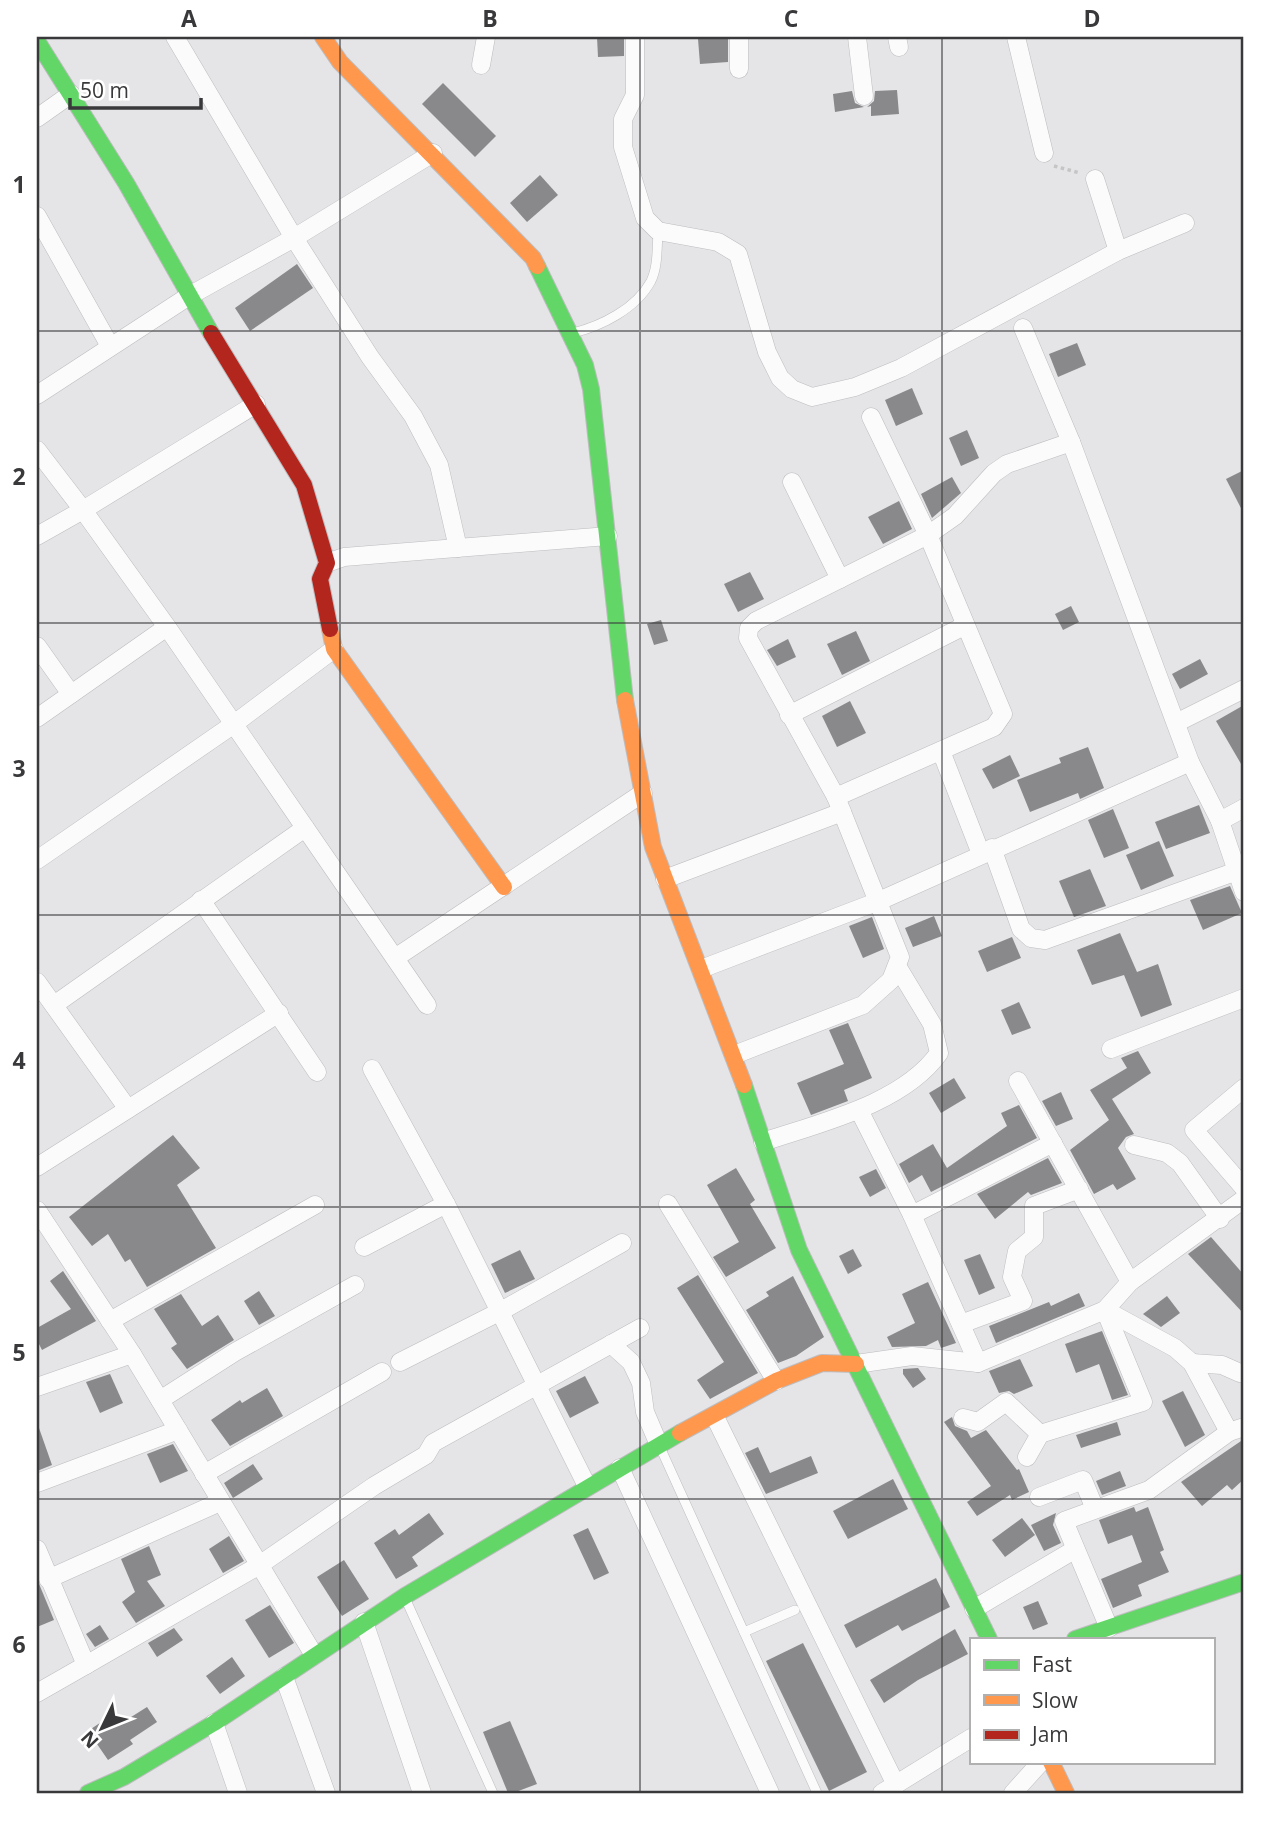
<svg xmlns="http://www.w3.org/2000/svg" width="1281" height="1830" font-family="'Open Sans',sans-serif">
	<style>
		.building { fill: #89898b }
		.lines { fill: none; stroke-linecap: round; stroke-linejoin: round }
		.lane-casing { stroke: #bdbdbf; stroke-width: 10 }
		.street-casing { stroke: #bdbdbf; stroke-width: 19 }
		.fast-casing { stroke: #bdbdbf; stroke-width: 18 }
		.slow-casing { stroke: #bdbdbf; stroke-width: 18 }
		.jam-casing { stroke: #bdbdbf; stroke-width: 18 }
		.path { stroke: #c5c5c5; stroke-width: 3.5; stroke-dasharray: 3.5 3.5; stroke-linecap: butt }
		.lane { stroke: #fbfbfc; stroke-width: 9 }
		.street { stroke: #fbfbfc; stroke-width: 18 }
		.fast { stroke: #63d668; stroke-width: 16 }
		.slow { stroke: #ff974d; stroke-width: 16 }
		.jam { stroke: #b3261e; stroke-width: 16 }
		.grid { fill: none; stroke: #39393b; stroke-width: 2; stroke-opacity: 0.55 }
		.neatline { fill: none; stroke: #39393b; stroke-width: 2.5 }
		.grid-label { font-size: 23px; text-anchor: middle; font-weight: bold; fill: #39393b }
	</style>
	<rect width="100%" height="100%" fill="#e5e5e8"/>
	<g class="building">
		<path d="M597,37H624V56L598,57Z"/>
		<path d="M728,37V62L700,64L698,39Z"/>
		<path d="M443,83L496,136L475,157L422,104Z"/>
		<path d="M897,90L899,114L871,116V106L867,107L874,101L875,91Z"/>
		<path d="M852,91L855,103L864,107L835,112L833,94Z"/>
		<path d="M540,175L558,195L527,222L510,203Z"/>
		<path d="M297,264L313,288L250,331L235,308Z"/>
		<path d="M1077,343L1086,365L1058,377L1049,354Z"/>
		<path d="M912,388L923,414L896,426L885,400Z"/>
		<path d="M967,430L979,458L961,466L949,438Z"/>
		<path d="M1244,470V514L1226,479Z"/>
		<path d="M952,477L961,493L932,518L921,494Z"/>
		<path d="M899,501L912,529L883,544L868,517Z"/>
		<path d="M750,572L764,599L738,612L724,584Z"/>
		<path d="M1071,606L1079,622L1063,630L1055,614Z"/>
		<path d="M661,620L668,641L654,645L647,624Z"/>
		<path d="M856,631L870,661L842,675L827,644Z"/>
		<path d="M788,639L796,657L777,666L767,650Z"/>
		<path d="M1200,659L1208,674L1180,689L1172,674Z"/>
		<path d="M850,701L866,733L837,747L822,716Z"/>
		<path d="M1244,705V769L1216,721Z"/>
		<path d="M1088,747L1104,788L1080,799L1078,793L1030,812L1017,780L1061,763L1059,758Z"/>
		<path d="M1010,755L1020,776L993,789L982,769Z"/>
		<path d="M1199,805L1210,833L1166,849L1155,822Z"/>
		<path d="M1113,809L1129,848L1104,858L1088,820Z"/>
		<path d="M1159,841L1174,876L1141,890L1126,855Z"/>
		<path d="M1090,869L1106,906L1074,917L1059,881Z"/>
		<path d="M1230,886L1242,913L1203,930L1190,900Z"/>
		<path d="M934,916L942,936L913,947L905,928Z"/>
		<path d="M872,917L884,949L863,958L849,926Z"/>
		<path d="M1120,933L1137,972L1158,964L1172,1005L1141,1017L1124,975L1092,985L1077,950Z"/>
		<path d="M1012,937L1021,958L987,972L978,951Z"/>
		<path d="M1019,1002L1031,1028L1012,1035L1001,1010Z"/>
		<path d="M848,1023L872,1078L844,1090L848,1101L811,1115L797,1083L844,1064L829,1030Z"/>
		<path d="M1138,1051L1151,1073L1112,1099L1134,1134L1126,1137L1118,1148L1136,1179L1117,1190L1113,1184L1094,1194L1070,1150L1109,1120L1090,1090L1127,1068L1121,1058Z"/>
		<path d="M954,1078L966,1098L941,1113L929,1093Z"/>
		<path d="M1061,1092L1073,1119L1056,1126L1042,1101Z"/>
		<path d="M1019,1105L1037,1138L931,1192L922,1175L909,1183L899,1164L933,1144L947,1168L1007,1126L1001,1113Z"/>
		<path d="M173,1135L200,1168L177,1185L216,1248L147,1287L130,1259L125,1262L108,1234L92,1246L69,1217Z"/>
		<path d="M1048,1158L1062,1183L1031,1195L1028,1192L995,1219L977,1194Z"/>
		<path d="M736,1168L755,1200L750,1204L776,1248L726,1277L713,1257L739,1242L707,1185Z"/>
		<path d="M876,1169L886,1188L870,1197L859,1177Z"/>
		<path d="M1211,1237L1244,1275V1314L1188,1254Z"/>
		<path d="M853,1249L862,1266L848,1274L839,1256Z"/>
		<path d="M520,1250L535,1279L505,1293L491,1264Z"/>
		<path d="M980,1254L995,1288L979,1295L964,1260Z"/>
		<path d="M63,1271L96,1321L42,1350L37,1340V1328L71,1309L50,1281Z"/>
		<path d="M698,1275L758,1373L710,1399L697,1380L724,1362L677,1288Z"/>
		<path d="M793,1276L824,1337L796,1356L778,1363L746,1310L769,1296L766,1292Z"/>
		<path d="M928,1282L956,1343L941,1348L938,1340L926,1346L892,1347L887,1337L915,1323L902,1294Z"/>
		<path d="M259,1291L275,1316L259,1325L244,1301Z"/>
		<path d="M1079,1293L1085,1306L996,1343L989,1326L1049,1302L1051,1306Z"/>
		<path d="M181,1294L202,1326L218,1315L234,1340L187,1369L171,1348L177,1344L154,1309Z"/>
		<path d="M1167,1296L1180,1313L1161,1327L1143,1314Z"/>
		<path d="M1102,1331L1128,1395L1112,1400L1099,1364L1076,1373L1065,1344Z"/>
		<path d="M1020,1359L1033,1386L1014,1394L1009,1391L999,1393L989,1371Z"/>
		<path d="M918,1368L926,1379L913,1388L903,1374V1369Z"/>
		<path d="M110,1374L123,1403L100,1413L86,1382Z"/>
		<path d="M585,1376L599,1403L570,1418L556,1391Z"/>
		<path d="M267,1388L283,1416L230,1446L211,1420L240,1400L242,1403Z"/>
		<path d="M1183,1391L1205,1435L1185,1447L1162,1401Z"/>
		<path d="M952,1417L955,1426L967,1431L971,1438L986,1430L1017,1470L1019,1469L1029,1492L1012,1500L1010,1495L977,1516L967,1502L991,1486L944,1422Z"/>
		<path d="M1117,1422L1121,1435L1081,1448L1076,1435Z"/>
		<path d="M39,1428L52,1465L37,1471V1429Z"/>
		<path d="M1244,1439V1479L1232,1490L1227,1485L1202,1506L1181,1482Z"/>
		<path d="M173,1444L188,1471L160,1483L147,1454Z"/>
		<path d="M758,1447L770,1473L811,1456L818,1473L766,1494L745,1453Z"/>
		<path d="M253,1464L263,1479L233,1498L224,1483Z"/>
		<path d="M1120,1471L1126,1486L1102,1495L1096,1481Z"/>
		<path d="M893,1479L908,1509L848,1539L833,1511Z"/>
		<path d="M1134,1507L1136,1512L1148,1507L1164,1550L1160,1552L1169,1572L1138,1585L1142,1596L1113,1608L1101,1579L1142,1562L1132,1535L1108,1544L1099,1520Z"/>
		<path d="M429,1513L444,1534L412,1557L418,1566L396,1579L374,1543L395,1529L399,1535Z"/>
		<path d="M1056,1513L1053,1525L1061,1543L1044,1551L1031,1525Z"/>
		<path d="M1022,1518L1035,1535L1005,1557L992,1540Z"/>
		<path d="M588,1528L609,1573L594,1580L573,1535Z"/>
		<path d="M229,1536L244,1561L223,1573L209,1549Z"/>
		<path d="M149,1546L161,1575L147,1581L165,1606L136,1623L122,1602L135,1592L121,1559Z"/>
		<path d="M344,1560L369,1599L342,1616L317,1577Z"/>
		<path d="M936,1578L950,1607L902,1631L898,1625L856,1648L844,1625Z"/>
		<path d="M37,1579L54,1620L37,1627Z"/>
		<path d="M1038,1601L1048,1624L1033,1630L1023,1607Z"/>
		<path d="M270,1605L294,1643L269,1658L245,1620Z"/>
		<path d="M100,1625L109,1639L95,1647L86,1634Z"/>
		<path d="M174,1628L183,1640L157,1657L148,1643Z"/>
		<path d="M955,1629L968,1654L918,1680L884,1703L870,1680Z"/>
		<path d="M803,1643L867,1772L829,1791L766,1661Z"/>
		<path d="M232,1657L245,1676L220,1694L206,1676Z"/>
		<path d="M147,1707L157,1722L130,1740L133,1744L108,1760L88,1731L113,1714L120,1724Z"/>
		<path d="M510,1721L537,1784L513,1793H508L483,1732Z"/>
	</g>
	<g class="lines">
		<defs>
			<g id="lane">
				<path d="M573,333C601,326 636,309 651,281C658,267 657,247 658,231"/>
				<path d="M660,1447L817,1793"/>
				<path d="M406,1600L493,1793"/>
				<path d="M744,1632L795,1610"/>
			</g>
			<g id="street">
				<path d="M175,37L294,238L370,357L413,416L439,465L458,548"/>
				<path d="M635,37V95L623,119V147L645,218L658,231L718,242L738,254L767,352L780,378L792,389L812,397L855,387L901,368L1118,251L1185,223"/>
				<path d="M857,37L864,96"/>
				<path d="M897,37L899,47"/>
				<path d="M1016,37L1044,153"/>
				<path d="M481,65L486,37"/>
				<path d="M739,69V37"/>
				<path d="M37,118L71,94"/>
				<path d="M1095,179L1118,251"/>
				<path d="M37,216L110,346"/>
				<path d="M1023,328L1071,442L1190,762L1220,821L1244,892"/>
				<path d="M37,395L189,296L294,238L433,153"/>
				<path d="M256,404L83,510L167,627L427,1005"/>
				<path d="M37,450L83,510L37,536"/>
				<path d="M792,482L840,579"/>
				<path d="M327,563L344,557L608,536"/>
				<path d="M37,646L71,694"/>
				<path d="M789,715L964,626"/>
				<path d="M37,718L167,627"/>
				<path d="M1178,722L1244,689"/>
				<path d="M941,751L981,854"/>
				<path d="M836,797L994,727L1003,714L928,535L871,417"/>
				<path d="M1220,821L1244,808"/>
				<path d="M992,848L1021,929L1031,938L1045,940L1237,871"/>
				<path d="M37,860L234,724L334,649"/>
				<path d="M665,879L842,812"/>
				<path d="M201,900L317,1072"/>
				<path d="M395,958L643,793"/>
				<path d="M701,969L879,901L1190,762"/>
				<path d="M37,982L128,1109"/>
				<path d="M54,1005L305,828"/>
				<path d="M1111,1049L1244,998"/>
				<path d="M734,1055L863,1005L891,980L900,957L836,797L748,638L749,628L756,621L928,535L955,516L994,473L1007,464L1071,442"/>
				<path d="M372,1069L446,1204L587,1486"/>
				<path d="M1018,1081L1130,1282"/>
				<path d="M1244,1088L1194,1130L1244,1188"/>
				<path d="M859,1110L912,1215L978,1363"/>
				<path d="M763,1142C819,1123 903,1104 939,1053L932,1024L897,966"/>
				<path d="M1134,1145L1167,1153L1180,1163L1220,1219"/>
				<path d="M37,1167L279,1013"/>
				<path d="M668,1204L776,1381"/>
				<path d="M37,1210L132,1354L314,1655"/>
				<path d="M912,1215L1053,1143"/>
				<path d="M364,1247L446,1204"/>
				<path d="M1105,1310L1175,1348L1192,1363L1229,1432"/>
				<path d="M110,1321L315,1205"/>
				<path d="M961,1324L1023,1301L1012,1277L1017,1251L1034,1237V1206L1079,1189"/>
				<path d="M611,1344L631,1362L641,1383L645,1412L659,1445"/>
				<path d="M400,1362L501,1311L622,1243"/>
				<path d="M1192,1363L1222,1365L1240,1373"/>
				<path d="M856,1364L912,1356L978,1363L1105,1310L1130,1282L1244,1199"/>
				<path d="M37,1387L132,1354"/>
				<path d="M160,1400L235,1352L355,1285"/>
				<path d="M715,1417L896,1785"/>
				<path d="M963,1418L978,1422L1006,1402L1040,1434"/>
				<path d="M1027,1457L1040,1434L1143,1402L1105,1310"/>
				<path d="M620,1468L770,1793"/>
				<path d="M204,1474L382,1372"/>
				<path d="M37,1483L178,1430"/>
				<path d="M1039,1497L1083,1480L1095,1509"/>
				<path d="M37,1549L86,1665L37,1693"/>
				<path d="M48,1579L220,1502"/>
				<path d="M974,1609L1074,1550"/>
				<path d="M364,1622L422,1793"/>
				<path d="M1109,1628L1064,1521L1149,1490L1229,1432L1244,1427"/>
				<path d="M86,1665L258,1566L374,1486L426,1455L433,1443L640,1328"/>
				<path d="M284,1677L326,1793"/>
				<path d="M214,1723L238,1793"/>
				<path d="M882,1793L971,1738"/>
				<path d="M1013,1793L1041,1762"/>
			</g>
			<g id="fast">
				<path d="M37,41L126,183L211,333"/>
				<path d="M537,266L585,365L591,389L625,700"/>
				<path d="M744,1085L799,1250L989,1639"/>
				<path d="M1075,1639L1244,1582"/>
				<path d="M88,1793L124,1777L214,1723L405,1596L680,1433"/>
			</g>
			<g id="slow">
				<path d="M323,37L340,62L533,258L537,266"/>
				<path d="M330,629L334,649L504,887"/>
				<path d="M625,700L653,847L744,1085"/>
				<path d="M680,1433L776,1381L822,1363L856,1364"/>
				<path d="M1051,1762L1066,1793"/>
			</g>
			<path id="jam" d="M211,333L304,485L327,563L320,579L330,629"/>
		</defs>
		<use href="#lane" class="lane-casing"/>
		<use href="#street" class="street-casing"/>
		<use href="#fast" class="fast-casing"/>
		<use href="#slow" class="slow-casing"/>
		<use href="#jam" class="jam-casing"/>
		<path class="path" d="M1054,166L1080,173"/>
		<use href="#lane" class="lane"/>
		<use href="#street" class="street"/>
		<use href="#fast" class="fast"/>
		<use href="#slow" class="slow"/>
		<use href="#jam" class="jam"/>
	</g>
	<path class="grid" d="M340,37V1793M640,37V1793M942,37V1793M37,331H1244M37,623H1244M37,915H1244M37,1207H1244M37,1499H1244"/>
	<rect width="1281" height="1830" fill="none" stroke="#ffffff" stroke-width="77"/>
	<rect x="970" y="1638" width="245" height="126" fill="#ffffff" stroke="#b0b0b1" stroke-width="2"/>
	<rect x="984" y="1660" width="35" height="10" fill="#63d668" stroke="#b0b0b1" stroke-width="2"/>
	<text x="1032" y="1672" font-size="21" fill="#39393b">Fast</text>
	<rect x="984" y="1695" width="35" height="10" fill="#ff974d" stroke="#b0b0b1" stroke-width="2"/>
	<text x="1032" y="1708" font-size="21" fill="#39393b">Slow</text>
	<rect x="984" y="1730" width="35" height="10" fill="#b3261e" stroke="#b0b0b1" stroke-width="2"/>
	<text x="1032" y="1742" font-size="21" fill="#39393b">Jam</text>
	<g transform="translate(102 1728) rotate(227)" stroke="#ffffff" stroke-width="5" paint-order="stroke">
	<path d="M0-5L12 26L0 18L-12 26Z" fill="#39393b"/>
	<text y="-10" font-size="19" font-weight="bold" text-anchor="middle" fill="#39393b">N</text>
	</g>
	<path d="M70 98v10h131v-10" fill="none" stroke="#39393b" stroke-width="3.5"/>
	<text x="80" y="98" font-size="21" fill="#39393b" stroke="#ffffff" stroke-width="5" paint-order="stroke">50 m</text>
	<rect x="38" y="38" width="1204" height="1754" class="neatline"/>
	<g class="grid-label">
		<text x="189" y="27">A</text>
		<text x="490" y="27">B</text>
		<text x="791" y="27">C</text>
		<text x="1092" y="27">D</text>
		<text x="19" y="193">1</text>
		<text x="19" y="485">2</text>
		<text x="19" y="777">3</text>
		<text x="19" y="1069">4</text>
		<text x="19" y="1361">5</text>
		<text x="19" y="1653">6</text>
	</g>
</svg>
